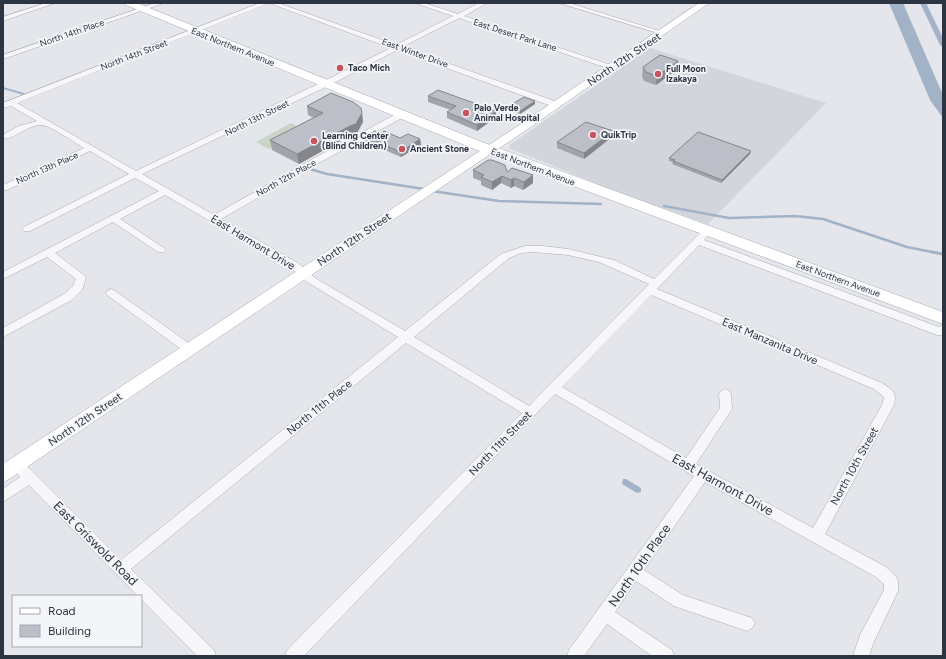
<svg xmlns="http://www.w3.org/2000/svg" width="946" height="659" font-family="Figtree,sans-serif">
	<style>
		.built { fill: #d2d5dc }
		.green { fill: #c9d4c6 }
		.water { fill: #a3b3c7 }
		.lines { fill: none; stroke-linecap: round; stroke-linejoin: round }
		.stream-far2 { stroke: #a3b3c7; stroke-width: 2 }
		.stream-far1 { stroke: #a3b3c7; stroke-width: 2.5 }
		.stream { stroke: #a3b3c7; stroke-width: 3 }
		.canal { fill: #a3b3c7; fill-rule: evenodd }
		.street-casing { stroke: #a9adb5; stroke-width: 1 }
		.secondary-casing { stroke: #a9adb5; stroke-width: 1 }
		.primary-casing { stroke: #a4aab6; stroke-width: 1 }
		.street { fill: #f7f7f9; fill-rule: evenodd }
		.secondary { fill: #fff; fill-rule: evenodd }
		.primary { fill: #fff; fill-rule: evenodd }
		.wall { fill: #a2a4ab }
		.shaded-wall { fill: #84868b }
		.building { fill: #bcbfc7; stroke: #84868b }
		.poi-dot { fill: #c45560; stroke: #f4f5f8; stroke-width: 1.5 }
		.labels { text-anchor: middle; stroke-width: 3.5; stroke-linejoin: round; paint-order: stroke }
		.far-street-label { font-size: 9px; fill: #2d3442; stroke: #f4f5f8 }
		.far-poi-label { font-size: 9px; font-weight: bold; fill: #2d3442; stroke: #f4f5f8; text-anchor: start }
		.street-label { font-size: 11px; fill: #2d3442; stroke: #f4f5f8 }
		.near-street-label { font-size: 13px; fill: #2d3442; stroke: #f4f5f8 }
	</style>
	<rect width="100%" height="100%" fill="#e4e6eb"/>
	<path class="built" d="M650,48L826,103L708,224L612,190L509,148L511,144Z"/>
	<path class="green" d="M291,123L304,130L269,149L256,142Z"/>
	<g class="water">
		<path d="M889,3H903L943,95V118L930,100Z"/>
		<path d="M623,479H626L641,488V492L637,493L622,484Z"/>
	</g>
	<g class="lines">
		<path class="stream-far2" d="M3,88L24,94"/>
		<g class="stream-far1">
			<path d="M310,169L327,174L424,189"/>
			<path d="M432,191L499,201L601,204"/>
			<path d="M664,206L729,218L795,216L823,219L907,247L937,253"/>
		</g>
		<path class="stream" d="M932,252L943,254"/>
		<path class="canal" d="M920,3H926L943,38V47L940,45Z"/>
		<defs>
			<g id="street">
				<path d="M46,3H55L3,21V17Z"/>
				<path d="M155,3H164L3,59V55Z"/>
				<path d="M260,3H278L396,45L453,16L415,3H424L458,14L479,3H487L464,16L617,67L616,69H610L459,18L402,47L560,103V107H554L397,50L328,86L142,174L214,215L309,161L398,113H404V117L315,165L221,219L298,263L315,278L405,331L501,254L525,246H543L568,249L614,260L654,279L704,229L707,228L712,231L704,240L939,327L943,325V335H937L699,245L657,289L882,383C893,391 897,391 894,405L825,534L886,567L896,576L898,581V591L873,644L869,656H853L860,635L884,590V584L876,577L705,482L644,570L683,595L752,618L755,623L752,628L747,631L674,606L636,581L615,612L672,650L674,656H652L607,624L584,656H567L569,650L694,476L555,394L304,656H285L287,650L522,413L406,343L131,569L214,650L216,656H197L141,599V596H138L29,485L3,502V489L20,477L10,465L12,461L17,460L22,461L121,560L398,337L307,282L290,267L165,195L120,219L164,248L166,250L164,252H158L113,222L55,253L85,276L86,278L82,290L72,300L3,337V328L64,294L73,286L76,279L47,257L3,279V272L159,191L135,178L30,231H24L22,229L24,227L129,174L90,151L7,190H3V185L84,148C76,143 49,125 42,125C29,124 13,140 4,138V134L19,126L37,121L11,106L3,108V103ZM269,3L391,48L322,82L136,171L17,103ZM533,252L568,255L599,262L649,284L529,406L414,337L509,258L521,253ZM651,295L874,389L884,397L882,405L813,528L696,464L732,409L731,394L729,391L725,389L721,391L719,394L720,408L686,458L562,387Z"/>
				<path d="M559,3H569L666,33L661,34Z"/>
				<path d="M111,289L115,291L193,346L195,349L193,352H185L107,295L106,293L107,291Z"/>
			</g>
			<path id="secondary" d="M699,3H709L529,128L9,479L3,482V464L521,124Z"/>
			<path id="primary" d="M124,3H137L482,142L943,312V324L472,148L126,5Z"/>
		</defs>
		<use href="#street" class="street-casing"/>
		<use href="#secondary" class="secondary-casing"/>
		<use href="#primary" class="primary-casing"/>
		<use href="#street" class="street"/>
		<use href="#secondary" class="secondary"/>
		<use href="#primary" class="primary"/>
	</g>
	<g class="wall">
		<path d="M643,67L676,70L656,85L644,81L642,76Z"/>
		<path d="M428,96L496,117L477,131L447,118V112L451,110L428,102Z"/>
		<path d="M535,104L520,114L509,110V106Z"/>
		<path d="M307,106L362,113L363,122L357,133L351,135L299,164L272,150L270,140L314,118L308,115Z"/>
		<path d="M613,131L612,137L584,159L557,148V142Z"/>
		<path d="M366,136L420,139L421,145L401,157L366,142Z"/>
		<path d="M750,154L721,183L672,164L673,162L669,161V158Z"/>
		<path d="M473,170L507,172L533,175V183L523,190L514,186L511,188L501,183L492,190L481,185V181L473,178Z"/>
	</g>
	<g class="shaded-wall">
		<path d="M678,61L676,70L656,85L657,76Z"/>
		<path d="M535,101V104L520,114V111Z"/>
		<path d="M496,111V117L477,131V125Z"/>
		<path d="M362,113L363,122L357,133L351,135L299,164L297,154Z"/>
		<path d="M613,131L612,137L584,159V153Z"/>
		<path d="M420,139L421,145L401,157L400,152Z"/>
		<path d="M751,151L750,154L721,183L722,180Z"/>
		<path d="M533,175V183L523,190L524,182Z"/>
		<path d="M502,176L501,183L492,190V182Z"/>
		<path d="M514,178V186L511,188V180Z"/>
	</g>
	<g class="building">
		<path d="M660,55L678,61L657,76L646,72L643,67Z"/>
		<path d="M438,90L496,111L477,125L447,112L456,106L428,96Z"/>
		<path d="M331,93L353,102L361,108L362,113L356,124L350,126L297,154L270,140L323,113L307,106Z"/>
		<path d="M524,97L535,101L520,111L509,106Z"/>
		<path d="M586,122L613,131L584,153L557,142Z"/>
		<path d="M375,131L382,133L384,131L400,138L408,134L420,139L400,152L366,136Z"/>
		<path d="M698,132L751,151L722,180L673,161L675,160L669,158Z"/>
		<path d="M488,160H492L505,165L507,172L512,168L533,175L524,182L514,178L511,180L502,176L492,182L481,177L484,175L473,170Z"/>
	</g>
	<g class="poi-dot">
		<circle cx="340" cy="68" r="4"/>
		<circle cx="658" cy="74" r="4"/>
		<circle cx="466" cy="113" r="4"/>
		<circle cx="593" cy="135" r="4"/>
		<circle cx="314" cy="141" r="4"/>
		<circle cx="402" cy="149" r="4"/>
	</g>
	<g class="labels">
		<g class="far-street-label">
			<text transform="translate(72 33) rotate(-19)" y="3">North 14th Place</text>
			<text transform="translate(515 35) rotate(18)" y="3">East Desert Park Lane</text>
			<text transform="translate(233 47) rotate(22)" y="3">East Northern Avenue</text>
			<text transform="translate(415 53) rotate(20)" y="3">East Winter Drive</text>
			<text transform="translate(134 55) rotate(-21)" y="3">North 14th Street</text>
			<text transform="translate(257 118) rotate(-26)" y="3">North 13th Street</text>
			<text transform="translate(533 167) rotate(21)" y="3">East Northern Avenue</text>
			<text transform="translate(47 168) rotate(-24)" y="3">North 13th Place</text>
			<text transform="translate(286 178) rotate(-29)" y="3">North 12th Place</text>
			<text transform="translate(838 279) rotate(20)" y="3">East Northern Avenue</text>
		</g>
		<g class="far-poi-label">
			<text x="348" y="71">Taco Mich</text>
			<text x="666" y="72">Full Moon<tspan x="666" dy="10">Izakaya</tspan></text>
			<text x="474" y="111">Palo Verde<tspan x="474" dy="10">Animal Hospital</tspan></text>
			<text x="601" y="138">QuikTrip</text>
			<text x="322" y="139">Learning Center<tspan x="322" dy="10">(Blind Children)</tspan></text>
			<text x="410" y="152">Ancient Stone</text>
		</g>
		<g class="street-label">
			<text transform="translate(624 59) rotate(-34)" y="4">North 12th Street</text>
			<text transform="translate(354 239) rotate(-34)" y="4">North 12th Street</text>
			<text transform="translate(253 242) rotate(31)" y="4">East Harmont Drive</text>
			<text transform="translate(770 341) rotate(23)" y="4">East Manzanita Drive</text>
			<text transform="translate(319 407) rotate(-39)" y="4">North 11th Place</text>
			<text transform="translate(85 419) rotate(-34)" y="4">North 12th Street</text>
			<text transform="translate(500 443) rotate(-46)" y="4">North 11th Street</text>
			<text transform="translate(854 466) rotate(-61)" y="4">North 10th Street</text>
		</g>
		<g class="near-street-label">
			<text transform="translate(723 484) rotate(29)" y="5">East Harmont Drive</text>
			<text transform="translate(96 543) rotate(45)" y="5">East Griswold Road</text>
			<text transform="translate(639 565) rotate(-55)" y="5">North 10th Place</text>
		</g>
	</g>
	<rect width="946" height="659" fill="none" stroke="#2d3442" stroke-width="8"/>
	<rect x="12" y="595" width="130" height="52" fill="#f4f5f8" stroke="#a4a8af"/>
	<rect x="20" y="608" width="20" height="6" fill="#ffffff" stroke="#a4a8af"/>
	<text x="48" y="615" font-size="12" fill="#2d3442">Road</text>
	<rect x="20" y="625" width="20" height="12" fill="#bcbfc7" stroke="#a4a8af"/>
	<text x="48" y="635" font-size="12" fill="#2d3442">Building</text>
</svg>
